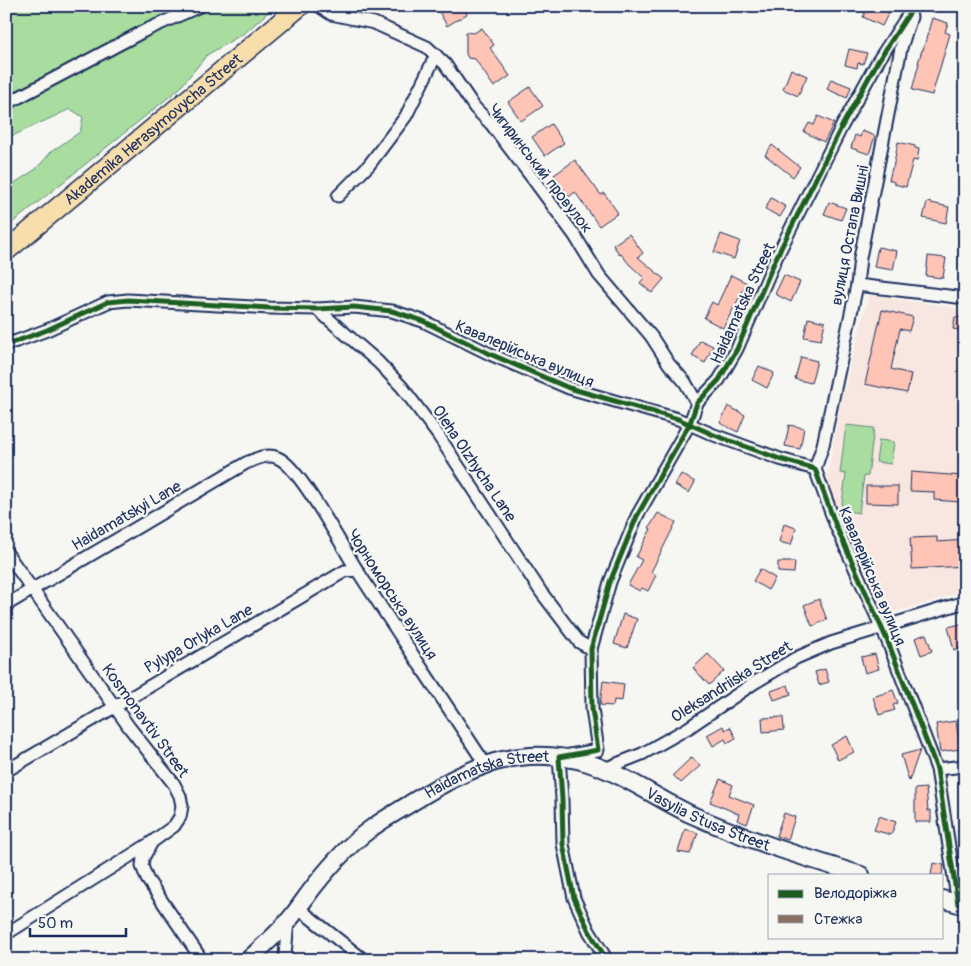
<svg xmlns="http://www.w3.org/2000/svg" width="971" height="966" font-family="Pangolin,sans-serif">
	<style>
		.built { fill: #f8e7e0 }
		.green { fill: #a8dd9f; stroke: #62867e }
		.building { fill: #fec4b6; stroke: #1b2f5e }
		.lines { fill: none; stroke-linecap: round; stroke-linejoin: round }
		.minor-casing { stroke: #1b2f5e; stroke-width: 15 }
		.secondary-casing { stroke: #1b2f5e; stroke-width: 20 }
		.trunk-casing { stroke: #1b2f5e; stroke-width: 22 }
		.minor { stroke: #f6f6f2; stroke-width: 11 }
		.secondary { stroke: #f6f6f2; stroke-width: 16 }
		.trunk { stroke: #f8deab; stroke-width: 19 }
		.quiet { stroke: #8d6e63; stroke-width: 4; stroke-dasharray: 8 4; stroke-linecap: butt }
		.cycleway-casing { stroke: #f6f6f2; stroke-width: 8 }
		.cycleway { stroke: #1b5e20; stroke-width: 5 }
		.labels { text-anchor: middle; stroke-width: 4.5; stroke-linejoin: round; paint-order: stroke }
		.street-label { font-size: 16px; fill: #1b2f5e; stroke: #f6f6f2 }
	</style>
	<rect width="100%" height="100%" fill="#f6f6f2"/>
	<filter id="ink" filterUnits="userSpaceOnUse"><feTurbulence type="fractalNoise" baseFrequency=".02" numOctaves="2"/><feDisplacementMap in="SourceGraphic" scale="10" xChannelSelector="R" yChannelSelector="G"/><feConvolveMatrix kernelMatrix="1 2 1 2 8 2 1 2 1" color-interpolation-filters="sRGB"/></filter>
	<g filter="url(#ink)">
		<path class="built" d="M869,295L965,309V591L882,616L826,483L840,405Z"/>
		<g class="green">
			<path d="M6,6H275L246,32L207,55L179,89L6,228V191L10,186L36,169L52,151L80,132L83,117L70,109L6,139Z"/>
			<path d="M846,425L874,428L868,476H864L859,513L841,510L846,474L840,473Z"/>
			<path d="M879,440L894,442L891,464L876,462Z"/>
		</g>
		<g class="building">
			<path d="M436,6H463L467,14L447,26Z"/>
			<path d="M868,6H882L890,10L882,26L863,17Z"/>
			<path d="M932,18L948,23L945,32L950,34L932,95L912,90L919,63H918L922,50H923Z"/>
			<path d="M482,28L494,45L490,48L510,76L494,87L475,59L468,58L466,54V32L474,33Z"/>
			<path d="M849,49L867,53L863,64L858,63L857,68L845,65Z"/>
			<path d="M791,69L807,76L798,96L783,89Z"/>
			<path d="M831,79L851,87L847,98L827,89Z"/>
			<path d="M530,87L543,106L521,121L508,102Z"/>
			<path d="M818,116L834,123L824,142L804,132L809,123L814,125Z"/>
			<path d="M551,124L564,143L545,156L532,137Z"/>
			<path d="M862,131L875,136L869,154L851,148L855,135L860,137Z"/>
			<path d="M898,142L915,146V148L919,149L917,161L913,160L906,187L894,184V182L889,180L892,168H893Z"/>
			<path d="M772,145L800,167L793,177L765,155Z"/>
			<path d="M575,160L601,195L604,193L618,213L599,226L575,192L569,197L554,175Z"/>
			<path d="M771,198L786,207L780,217L765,209Z"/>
			<path d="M829,202L846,208L841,220L824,214Z"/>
			<path d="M927,202L949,207L946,223L923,218Z"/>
			<path d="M629,234L643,253L638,257L664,279L652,293L640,283L644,278L629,264L621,254L620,255L613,245Z"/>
			<path d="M721,234L740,241L734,259L714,252Z"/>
			<path d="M878,247L897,251L893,270L874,267Z"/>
			<path d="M928,256L946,258L943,278L926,276Z"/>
			<path d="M731,275L747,283L723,328L704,318L712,302L717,305Z"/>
			<path d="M784,275L800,282L791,302L775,294Z"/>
			<path d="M882,310L913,317L909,331L900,329L891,369L911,374L907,393L865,384Z"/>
			<path d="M955,317L965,318V331L953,329Z"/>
			<path d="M808,318L825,322L821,340L804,337Z"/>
			<path d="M700,340L713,346L705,363L692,356Z"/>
			<path d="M801,357L817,361L811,383L795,379Z"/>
			<path d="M759,366L774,373L767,388L752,380Z"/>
			<path d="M728,406L745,415L738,432L720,423Z"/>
			<path d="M789,425L804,428L800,449L785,446Z"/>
			<path d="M911,472L963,476L961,502L934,500V492L910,491Z"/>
			<path d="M681,474L695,482L689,493L675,485Z"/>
			<path d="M866,486H898V504L866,503Z"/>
			<path d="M658,513L676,522L651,572L656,575L648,591L642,588L640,591L628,585L642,560L636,557L651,529L649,528Z"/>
			<path d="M784,524L796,528L791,545L779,542Z"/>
			<path d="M937,537V542L965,540V566L912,569L910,538Z"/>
			<path d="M778,562H795L794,573L778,572Z"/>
			<path d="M760,569L775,578L768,590L753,581Z"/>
			<path d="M819,599L827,620L812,626L804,605Z"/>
			<path d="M623,614L637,619L627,648L614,644Z"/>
			<path d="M965,623V647L954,650L948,627Z"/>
			<path d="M926,634L932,651L921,655L915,638Z"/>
			<path d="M708,654L724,671L709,685L693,668Z"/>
			<path d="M875,654L879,669L865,673L861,657Z"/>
			<path d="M825,669L829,682L819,685L815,672Z"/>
			<path d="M603,681L624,684L622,701L614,700L613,706L600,705Z"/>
			<path d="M788,685L791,694L774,700L771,691Z"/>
			<path d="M893,690L898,703L893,705L895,710L879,715L873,697Z"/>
			<path d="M783,717L784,730L763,732L762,718Z"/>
			<path d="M956,721L960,749L940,752L936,724Z"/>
			<path d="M723,726L725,730L730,727L736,738L727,743L725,739L713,746L707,735Z"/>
			<path d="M847,736L854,752L838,760L831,745Z"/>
			<path d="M920,750L909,781L901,755Z"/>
			<path d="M692,757L700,766L681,783L673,775Z"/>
			<path d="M720,779L733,785L729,795L754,805L747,824L737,820L739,814L710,802Z"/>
			<path d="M926,788L928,811L931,810V822H915V789Z"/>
			<path d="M784,813L795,817L788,840L776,836Z"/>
			<path d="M879,816L896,822L891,835L874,830Z"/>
			<path d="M685,829L698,833L690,854L678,852Z"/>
			<path d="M933,863L944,865L942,875H931Z"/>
		</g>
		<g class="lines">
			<defs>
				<g id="minor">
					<path d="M319,6L331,14L374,23L407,38L427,47L445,64L475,108L491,124L533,179L575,236L599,275L651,336L669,364L685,382L697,403"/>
					<path d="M6,104L144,31L200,6"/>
					<path d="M338,196L369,165L406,116L436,55"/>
					<path d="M857,285L965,298"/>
					<path d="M317,309L378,362L402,387L438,435L541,592L579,642L591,649"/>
					<path d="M6,344L17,341L47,330L108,302L128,300L270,308L317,309L354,307L392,311L423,321L490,354L569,388L678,419L714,435L780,459L815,469L836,526L888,642L937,769L958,904"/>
					<path d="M815,469L823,445L857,285L860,258L901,48L911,17"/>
					<path d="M6,552L129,727L174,784L180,796L182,806L180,817L174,826L152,842L143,858L142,866L147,879L202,960"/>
					<path d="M6,605L246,463C257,459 266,453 278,458C300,467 342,547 357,570C399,635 443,699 485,764"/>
					<path d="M603,766L604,769L642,754L688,728L754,683L796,658L831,643L965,602"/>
					<path d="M937,769L965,766"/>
					<path d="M6,771L345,571L357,570"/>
					<path d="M298,908L364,960"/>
					<path d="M6,934L149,844"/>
					<path d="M288,960L285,955L288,921"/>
					<path d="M607,960L589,931L574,898L563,844L562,799L559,757L598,750L592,709L591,649L610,582L637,516L690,423L697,403L719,380L737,349L776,258L842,126L878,61L914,6"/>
				</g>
				<g id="secondary">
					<path d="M942,899L965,906"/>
					<path id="s1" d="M248,960C262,947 277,934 289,920C299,908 307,895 316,884C331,865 350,844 369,830C382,820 397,812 411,803C468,767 519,743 588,763C623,774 657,798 690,814C745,839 803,857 861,875"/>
				</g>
				<g id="trunk">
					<path id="s2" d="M6,251L300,6"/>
				</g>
			</defs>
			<use href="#minor" class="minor-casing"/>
			<use href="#secondary" class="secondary-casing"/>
			<use href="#trunk" class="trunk-casing"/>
			<use href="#minor" class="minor"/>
			<use href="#secondary" class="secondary"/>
			<use href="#trunk" class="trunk"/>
			<path class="quiet" d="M198,6L199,7"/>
			<defs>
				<g id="cycleway">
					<path d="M6,344L17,341L47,330L108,302L128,300L270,308L317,309L354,307L392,311L423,321L490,354L569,388L678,419L714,435L780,459L815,469L836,526L888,642L937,769L958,904"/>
					<path d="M607,960L589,931L574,898L563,844L562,799L559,757L598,750L592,709L591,649L610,582L637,516L690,423L697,403L719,380L737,349L776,258L842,126L878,61L914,6"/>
				</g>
			</defs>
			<use href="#cycleway" class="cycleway-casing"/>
			<use href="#cycleway" class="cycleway"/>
		</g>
	</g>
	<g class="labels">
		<g class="street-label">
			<text dy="6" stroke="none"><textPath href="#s2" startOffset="191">Akademika Herasymovycha Street</textPath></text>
			<text transform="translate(541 168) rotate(52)" y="6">Чигиринський провулок</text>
			<text transform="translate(849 235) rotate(-79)" y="6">вулиця Остапа Вишні</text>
			<text transform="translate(742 303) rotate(-65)" y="6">Haidamatska Street</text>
			<text transform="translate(525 353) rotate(23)" y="6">Кавалерійська вулиця</text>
			<text transform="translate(475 463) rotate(56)" y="6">Oleha Olzhycha Lane</text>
			<text transform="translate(126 515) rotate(-30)" y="6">Haidamatskyi Lane</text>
			<text transform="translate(873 576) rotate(67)" y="6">Кавалерійська вулиця</text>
			<text transform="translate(393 594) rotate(57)" y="6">Чорноморська вулиця</text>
			<text transform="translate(198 638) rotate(-30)" y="6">Pylypa Orlyka Lane</text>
			<text transform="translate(731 681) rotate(-32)" y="6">Oleksandriiska Street</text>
			<text transform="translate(146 720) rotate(54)" y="6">Kosmonavtiv Street</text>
			<text dy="6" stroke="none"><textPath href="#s1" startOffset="311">Haidamatska Street</textPath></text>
			<text dy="6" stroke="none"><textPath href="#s1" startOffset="549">Vasylia Stusa Street</textPath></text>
		</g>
	</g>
	<rect width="971" height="966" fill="none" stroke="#f6f6f2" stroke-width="25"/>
	<rect x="12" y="12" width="946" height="941" fill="none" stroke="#1b2f5e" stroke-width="2" filter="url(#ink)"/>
	<rect x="768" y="874" width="175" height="65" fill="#f6f6f2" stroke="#9ea6b7"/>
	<rect x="778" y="890" width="25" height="8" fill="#1b5e20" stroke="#9ea6b7"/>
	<text x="814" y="898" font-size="15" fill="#1b2f5e">Велодоріжка</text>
	<rect x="778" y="915" width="25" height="8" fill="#8d6e63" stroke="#9ea6b7"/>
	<text x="814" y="924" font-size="15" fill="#1b2f5e">Стежка</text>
	<path d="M30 928v8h96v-8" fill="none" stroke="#1b2f5e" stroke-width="2.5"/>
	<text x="38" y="928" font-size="15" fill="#1b2f5e" stroke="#f6f6f2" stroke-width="4" paint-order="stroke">50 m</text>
</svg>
